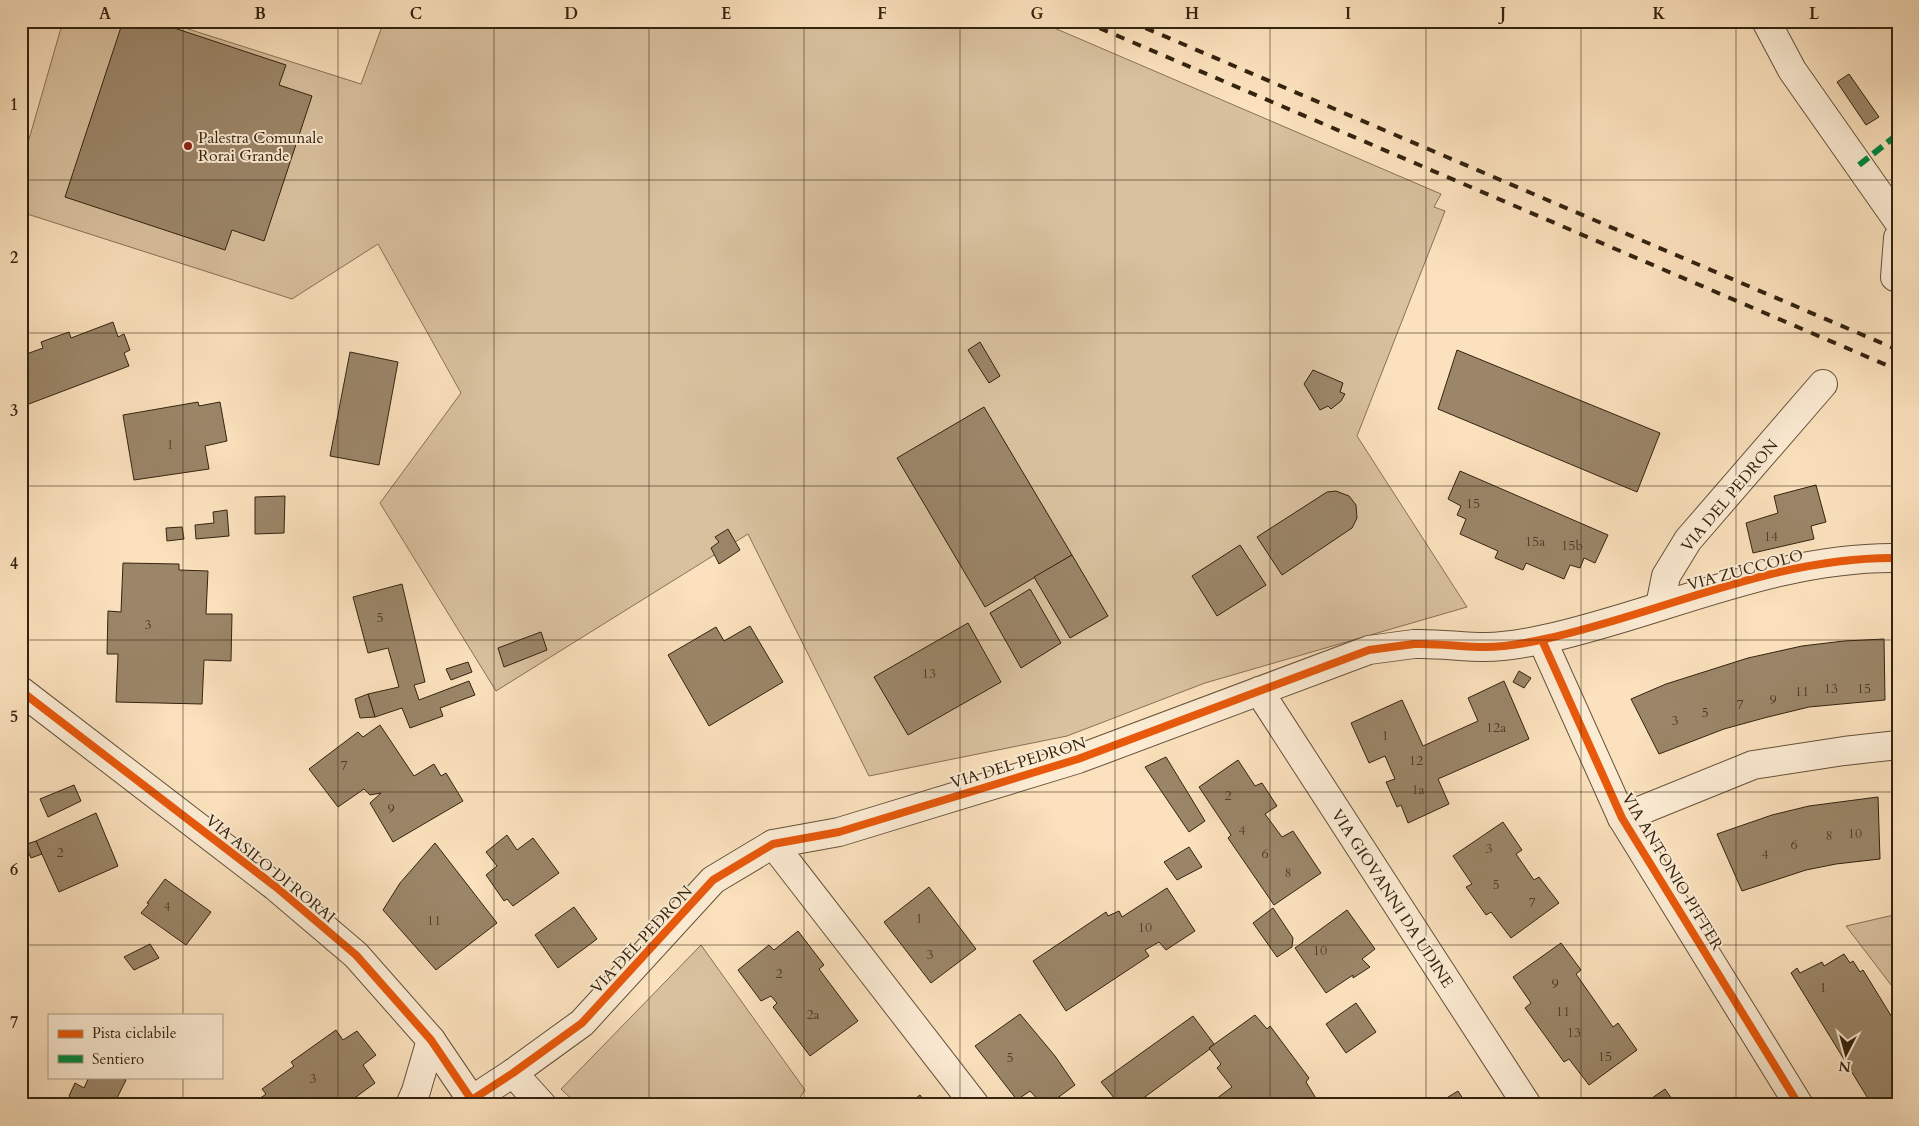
<svg xmlns="http://www.w3.org/2000/svg" width="1919" height="1126" font-family="Cardo,serif">
	<style>
		.green { fill: #d9c19f; stroke: #867257 }
		.building { fill: #9b8669; stroke: #34230f }
		.lines { fill: none; stroke-linecap: round; stroke-linejoin: round }
		.minor-casing { stroke: #66523a; stroke-width: 30 }
		.minor { stroke: #fcecd4; stroke-width: 28 }
		.rail { stroke: #34230f; stroke-width: 4; stroke-dasharray: 9 9; stroke-linecap: butt }
		.quiet { stroke: #00873e; stroke-width: 6; stroke-dasharray: 12 6; stroke-linecap: butt }
		.cycleway-casing { stroke: #fcecd4; stroke-width: 11 }
		.cycleway { stroke: #e8590c; stroke-width: 8 }
		.grid { fill: none; stroke: #34230f; stroke-width: 1; stroke-opacity: 0.55 }
		.poi-dot { fill: #8f2418; stroke: #fcecd4; stroke-width: 2 }
		.labels { text-anchor: middle; stroke-width: 4; stroke-linejoin: round; paint-order: stroke }
		.number-label { font-size: 14px; fill: #4e3c26 }
		.poi-label { font-size: 16px; fill: #34230f; stroke: #fcecd4; text-anchor: start }
		.street-label { font-size: 16px; fill: #34230f; stroke: #fcecd4 }
		.neatline { fill: none; stroke: #34230f; stroke-width: 2 }
		.grid-label { font-size: 16px; text-anchor: middle; font-weight: bold; fill: #34230f }
	</style>
	<rect width="100%" height="100%" fill="#fbe1bd"/>
	<filter id="stains"><feTurbulence type="fractalNoise" baseFrequency=".004" numOctaves="4"/><feColorMatrix values="0 0 0 0 .2 0 0 0 0 .09 0 0 0 0 .02 0 0 0 .5 -.17"/></filter>
	<radialGradient id="worn" r=".72"><stop offset=".6" stop-color="#630" stop-opacity="0"/><stop offset="1" stop-color="#630" stop-opacity=".3"/></radialGradient>
	<g class="green">
		<path d="M63,21H163L361,84L384,21H1038L1441,194L1434,207L1445,211L1357,436L1467,607L1205,683L1067,736L869,776L748,534L496,691L380,503L461,393L378,244L292,299L21,212V167Z"/>
		<path d="M1898,914V994L1846,926Z"/>
		<path d="M701,945L805,1090L795,1105H578L561,1089Z"/>
	</g>
	<g class="building">
		<path d="M123,21H153L286,65L279,85L312,96L264,241L232,230L225,250L65,197Z"/>
		<path d="M1849,74L1879,117L1866,125L1837,82Z"/>
		<path d="M113,322L118,337L124,334L130,350L124,353L129,366L21,407V356L43,348L41,342L69,332L71,338Z"/>
		<path d="M980,342L1000,376L989,383L968,350Z"/>
		<path d="M1457,350L1660,433L1637,492L1438,409Z"/>
		<path d="M350,352L398,362L379,465L330,456Z"/>
		<path d="M1313,370L1343,383L1340,392L1345,394L1341,401L1331,409L1328,406L1320,410L1304,384Z"/>
		<path d="M198,402L199,406L220,402L227,441L205,446L209,469L134,480L123,415Z"/>
		<path d="M984,407L1072,555L985,607L897,458Z"/>
		<path d="M1460,471L1608,535L1595,563L1584,558L1580,568L1570,565L1564,579L1526,563L1523,570L1495,558L1498,551L1460,534L1466,519L1457,515L1461,506L1448,499Z"/>
		<path d="M1816,485L1826,522L1811,526L1814,539L1753,553L1746,523L1778,513L1774,496Z"/>
		<path d="M1336,491L1349,496L1356,505L1357,518L1352,528L1282,575L1257,537L1327,492Z"/>
		<path d="M285,496L284,533L255,534V497Z"/>
		<path d="M227,510L229,536L196,539L195,525L214,523L213,512Z"/>
		<path d="M182,527L184,539L167,541L166,528Z"/>
		<path d="M728,529L740,550L719,564L711,548L719,542L715,537Z"/>
		<path d="M1240,545L1266,585L1217,616L1192,576Z"/>
		<path d="M1072,555L1108,616L1070,638L1034,577Z"/>
		<path d="M123,563L179,564V570L208,571L206,614H232L231,661L204,660L202,704L116,702L118,654H107L108,611L121,612Z"/>
		<path d="M402,584L425,682L414,685L419,700L469,681L475,695L440,708L443,716L410,728L402,708L375,717L368,694L399,687L388,648L368,653L353,597Z"/>
		<path d="M1030,589L1061,643L1021,668L990,613Z"/>
		<path d="M968,623L1001,682L908,735L874,677Z"/>
		<path d="M750,626L783,682L709,726L668,655L716,627L724,641Z"/>
		<path d="M541,632L547,650L504,667L498,648Z"/>
		<path d="M1884,639L1885,700L1809,707L1764,718L1724,729L1659,754L1631,699L1666,684L1748,658L1802,646L1844,641Z"/>
		<path d="M468,662L472,672L451,680L446,669Z"/>
		<path d="M1519,671L1531,678L1524,688L1513,682Z"/>
		<path d="M1504,681L1529,739L1438,779L1449,804L1408,823L1401,805L1397,807L1386,782L1395,779L1385,756L1369,763L1351,723L1402,700L1423,746L1478,721L1468,698Z"/>
		<path d="M368,694L375,717L360,718L355,699Z"/>
		<path d="M380,725L414,776L434,764L441,776L446,773L463,801L393,842L370,803L381,793L370,795L364,789L338,807L309,769L358,732L363,737Z"/>
		<path d="M1166,757L1205,821L1189,832L1145,767Z"/>
		<path d="M1238,760L1255,786L1262,783L1277,806L1265,814L1282,837L1293,831L1321,873L1274,905L1228,838L1231,835L1199,787Z"/>
		<path d="M74,785L81,801L48,817L40,799Z"/>
		<path d="M1878,797L1880,859L1836,864L1806,870L1742,891L1717,834L1772,815L1809,806Z"/>
		<path d="M96,813L118,866L59,892L36,841Z"/>
		<path d="M1503,822L1522,850L1516,854L1534,880L1539,877L1559,903L1511,938L1491,912L1486,915L1466,887L1472,884L1453,856Z"/>
		<path d="M507,835L517,850L533,838L559,873L513,906L507,899L504,901L486,875L497,866L486,852Z"/>
		<path d="M36,841L42,854L31,858L28,851L21,853V846Z"/>
		<path d="M435,843L497,923L436,970L383,910L400,883Z"/>
		<path d="M1189,847L1202,867L1177,880L1164,862Z"/>
		<path d="M165,879L211,912L186,945L141,913L149,904L147,903Z"/>
		<path d="M929,887L976,949L931,983L884,922Z"/>
		<path d="M1167,888L1195,931L1166,950L1159,942L1145,950L1149,956L1066,1011L1033,961L1106,912L1108,916L1119,911L1122,917Z"/>
		<path d="M574,907L597,939L558,968L535,935Z"/>
		<path d="M1273,908L1293,938L1292,947L1277,957L1253,923Z"/>
		<path d="M1347,910L1375,949L1362,959L1370,967L1353,978V975L1326,993L1295,948Z"/>
		<path d="M798,931L824,965L819,969L858,1021L810,1056L773,1007L777,1003L771,996L761,1001L738,970L769,945L774,950Z"/>
		<path d="M1561,943L1581,970L1576,974L1613,1027L1618,1023L1637,1050L1589,1085L1569,1059L1564,1062L1525,1008L1531,1003L1513,977Z"/>
		<path d="M150,944L159,958L134,970L124,957Z"/>
		<path d="M1844,954L1850,963L1853,961L1860,972L1863,970L1898,1027V1105H1872L1791,973L1797,968L1800,973L1822,962L1824,966Z"/>
		<path d="M1356,1003L1376,1032L1346,1053L1326,1024Z"/>
		<path d="M1020,1014L1055,1056L1075,1085L1048,1105H1043L1030,1091L1017,1100L975,1046Z"/>
		<path d="M1255,1015L1267,1029L1270,1026L1309,1078L1306,1082L1317,1100L1312,1105H1208L1232,1087L1217,1068L1221,1064L1209,1048Z"/>
		<path d="M1193,1016L1214,1044L1209,1048L1210,1049L1134,1105H1120L1101,1082Z"/>
		<path d="M336,1030L343,1040L357,1031L376,1055L363,1065L375,1083L345,1105H251L266,1094L262,1089L294,1066L291,1062Z"/>
		<path d="M89,1077H120L126,1080L114,1104L116,1105H68L71,1098L69,1096L75,1083L84,1088Z"/>
		<path d="M1665,1089L1676,1105H1642Z"/>
		<path d="M1458,1091L1467,1105H1435Z"/>
		<path d="M920,1095L927,1105H907Z"/>
		<path d="M1429,1099L1433,1105H1420Z"/>
	</g>
	<g class="lines">
		<defs>
			<g id="minor">
				<path d="M1766,21L1792,70L1898,221"/>
				<path d="M1895,277L1898,238"/>
				<path d="M1660,606L1666,576L1688,540L1823,384"/>
				<path d="M1542,640L1622,818L1799,1105"/>
				<path d="M21,691L276,887L356,955L431,1040L471,1099"/>
				<path d="M1259,691L1527,1105"/>
				<path d="M1622,818L1753,765L1844,751L1898,745"/>
				<path d="M773,844L975,1105"/>
				<path d="M513,1073L542,1105"/>
				<path d="M410,1105L416,1091L431,1040"/>
				<path d="M464,1105L513,1073L582,1023L713,880L773,844L839,832L1078,759L1369,650C1383,648 1399,646 1414,644C1437,643 1462,647 1485,647C1504,647 1527,643 1545,639C1663,613 1775,556 1898,558"/>
			</g>
		</defs>
		<use href="#minor" class="minor-casing"/>
		<use href="#minor" class="minor"/>
		<g class="rail">
			<path d="M1083,21L1898,370"/>
			<path d="M1129,21L1898,350"/>
		</g>
		<path class="quiet" d="M1859,165L1898,134"/>
		<defs>
			<g id="cycleway">
				<path d="M1542,640L1622,818L1799,1105"/>
				<path d="M21,691L276,887L356,955L431,1040L471,1099"/>
				<path d="M464,1105L513,1073L582,1023L713,880L773,844L839,832L1078,759L1369,650C1383,648 1399,646 1414,644C1437,643 1462,647 1485,647C1504,647 1527,643 1545,639C1663,613 1775,556 1898,558"/>
			</g>
		</defs>
		<use href="#cycleway" class="cycleway-casing"/>
		<use href="#cycleway" class="cycleway"/>
	</g>
	<path class="grid" d="M183,21V1015M338,21V1105M494,21V1105M649,21V1105M804,21V1105M960,21V1105M1115,21V1105M1270,21V1105M1426,21V1105M1581,21V1105M1736,21V1105M21,180H1898M21,333H1898M21,486H1898M21,640H1898M21,792H1898M21,945H1898M183,1077V1105"/>
	<circle class="poi-dot" cx="188" cy="146" r="5"/>
	<g class="labels">
		<g class="number-label">
			<text x="170" y="449">1</text>
			<text x="1473" y="508">15</text>
			<text x="1771" y="541">14</text>
			<text x="1535" y="546">15a</text>
			<text x="1572" y="550">15b</text>
			<text x="380" y="622">5</text>
			<text x="148" y="629">3</text>
			<text x="929" y="678">13</text>
			<text x="1831" y="693">13</text>
			<text x="1864" y="693">15</text>
			<text x="1802" y="696">11</text>
			<text x="1773" y="704">9</text>
			<text x="1740" y="709">7</text>
			<text x="1705" y="717">5</text>
			<text x="1675" y="725">3</text>
			<text x="1496" y="732">12a</text>
			<text x="1385" y="740">1</text>
			<text x="1416" y="765">12</text>
			<text x="344" y="770">7</text>
			<text x="1418" y="794">1a</text>
			<text x="1228" y="800">2</text>
			<text x="391" y="813">9</text>
			<text x="1242" y="835">4</text>
			<text x="1855" y="838">10</text>
			<text x="1829" y="840">8</text>
			<text x="1794" y="849">6</text>
			<text x="1489" y="853">3</text>
			<text x="60" y="857">2</text>
			<text x="1265" y="858">6</text>
			<text x="1765" y="859">4</text>
			<text x="1288" y="877">8</text>
			<text x="1496" y="889">5</text>
			<text x="1532" y="907">7</text>
			<text x="167" y="911">4</text>
			<text x="919" y="923">1</text>
			<text x="434" y="925">11</text>
			<text x="1145" y="932">10</text>
			<text x="1320" y="955">10</text>
			<text x="930" y="959">3</text>
			<text x="779" y="978">2</text>
			<text x="1555" y="988">9</text>
			<text x="1823" y="992">1</text>
			<text x="1563" y="1016">11</text>
			<text x="813" y="1019">2a</text>
			<text x="1574" y="1037">13</text>
			<text x="1605" y="1061">15</text>
			<text x="1010" y="1062">5</text>
			<text x="313" y="1083">3</text>
		</g>
		<g class="poi-label">
			<text x="198" y="143">Palestra Comunale<tspan x="198" dy="18">Rorai Grande</tspan></text>
		</g>
		<g class="street-label">
			<text transform="translate(1729 495) rotate(-50)" y="6">VIA DEL PEDRON</text>
			<text transform="translate(1745 569) rotate(-15)" y="6">VIA ZUCCOLO</text>
			<text transform="translate(1018 762) rotate(-17)" y="6">VIA DEL PEDRON</text>
			<text transform="translate(271 868) rotate(39)" y="6">VIA ASILO DI RORAI</text>
			<text transform="translate(1673 871) rotate(59)" y="6">VIA ANTONIO PITTER</text>
			<text transform="translate(1393 898) rotate(57)" y="6">VIA GIOVANNI DA UDINE</text>
			<text transform="translate(641 939) rotate(-47)" y="6">VIA DEL PEDRON</text>
		</g>
	</g>
	<rect width="1919" height="1126" fill="none" stroke="#fbe1bd" stroke-width="55"/>
	<rect x="48" y="1014" width="175" height="65" fill="#fcecd4" stroke="#ac9c85"/>
	<rect x="58" y="1030" width="25" height="8" fill="#e8590c" stroke="#ac9c85"/>
	<text x="92" y="1038" font-size="15" fill="#34230f">Pista ciclabile</text>
	<rect x="58" y="1055" width="25" height="8" fill="#00873e" stroke="#ac9c85"/>
	<text x="92" y="1064" font-size="15" fill="#34230f">Sentiero</text>
	<g transform="translate(1846 1054) rotate(186)" stroke="#fcecd4" stroke-width="4" paint-order="stroke">
	<path d="M0-4L9 19L0 12L-9 19Z" fill="#34230f"/>
	<text y="-8" font-size="14" font-weight="bold" text-anchor="middle" fill="#34230f">N</text>
	</g>
	<rect x="28" y="28" width="1864" height="1070" class="neatline"/>
	<g class="grid-label">
		<text x="105" y="19">A</text>
		<text x="260" y="19">B</text>
		<text x="416" y="19">C</text>
		<text x="571" y="19">D</text>
		<text x="726" y="19">E</text>
		<text x="882" y="19">F</text>
		<text x="1037" y="19">G</text>
		<text x="1192" y="19">H</text>
		<text x="1348" y="19">I</text>
		<text x="1503" y="19">J</text>
		<text x="1659" y="19">K</text>
		<text x="1814" y="19">L</text>
		<text x="14" y="110">1</text>
		<text x="14" y="263">2</text>
		<text x="14" y="416">3</text>
		<text x="14" y="569">4</text>
		<text x="14" y="722">5</text>
		<text x="14" y="875">6</text>
		<text x="14" y="1028">7</text>
	</g>
	<rect width="100%" height="100%" filter="url(#stains)"/>
	<rect width="100%" height="100%" fill="url(#worn)"/>
</svg>
